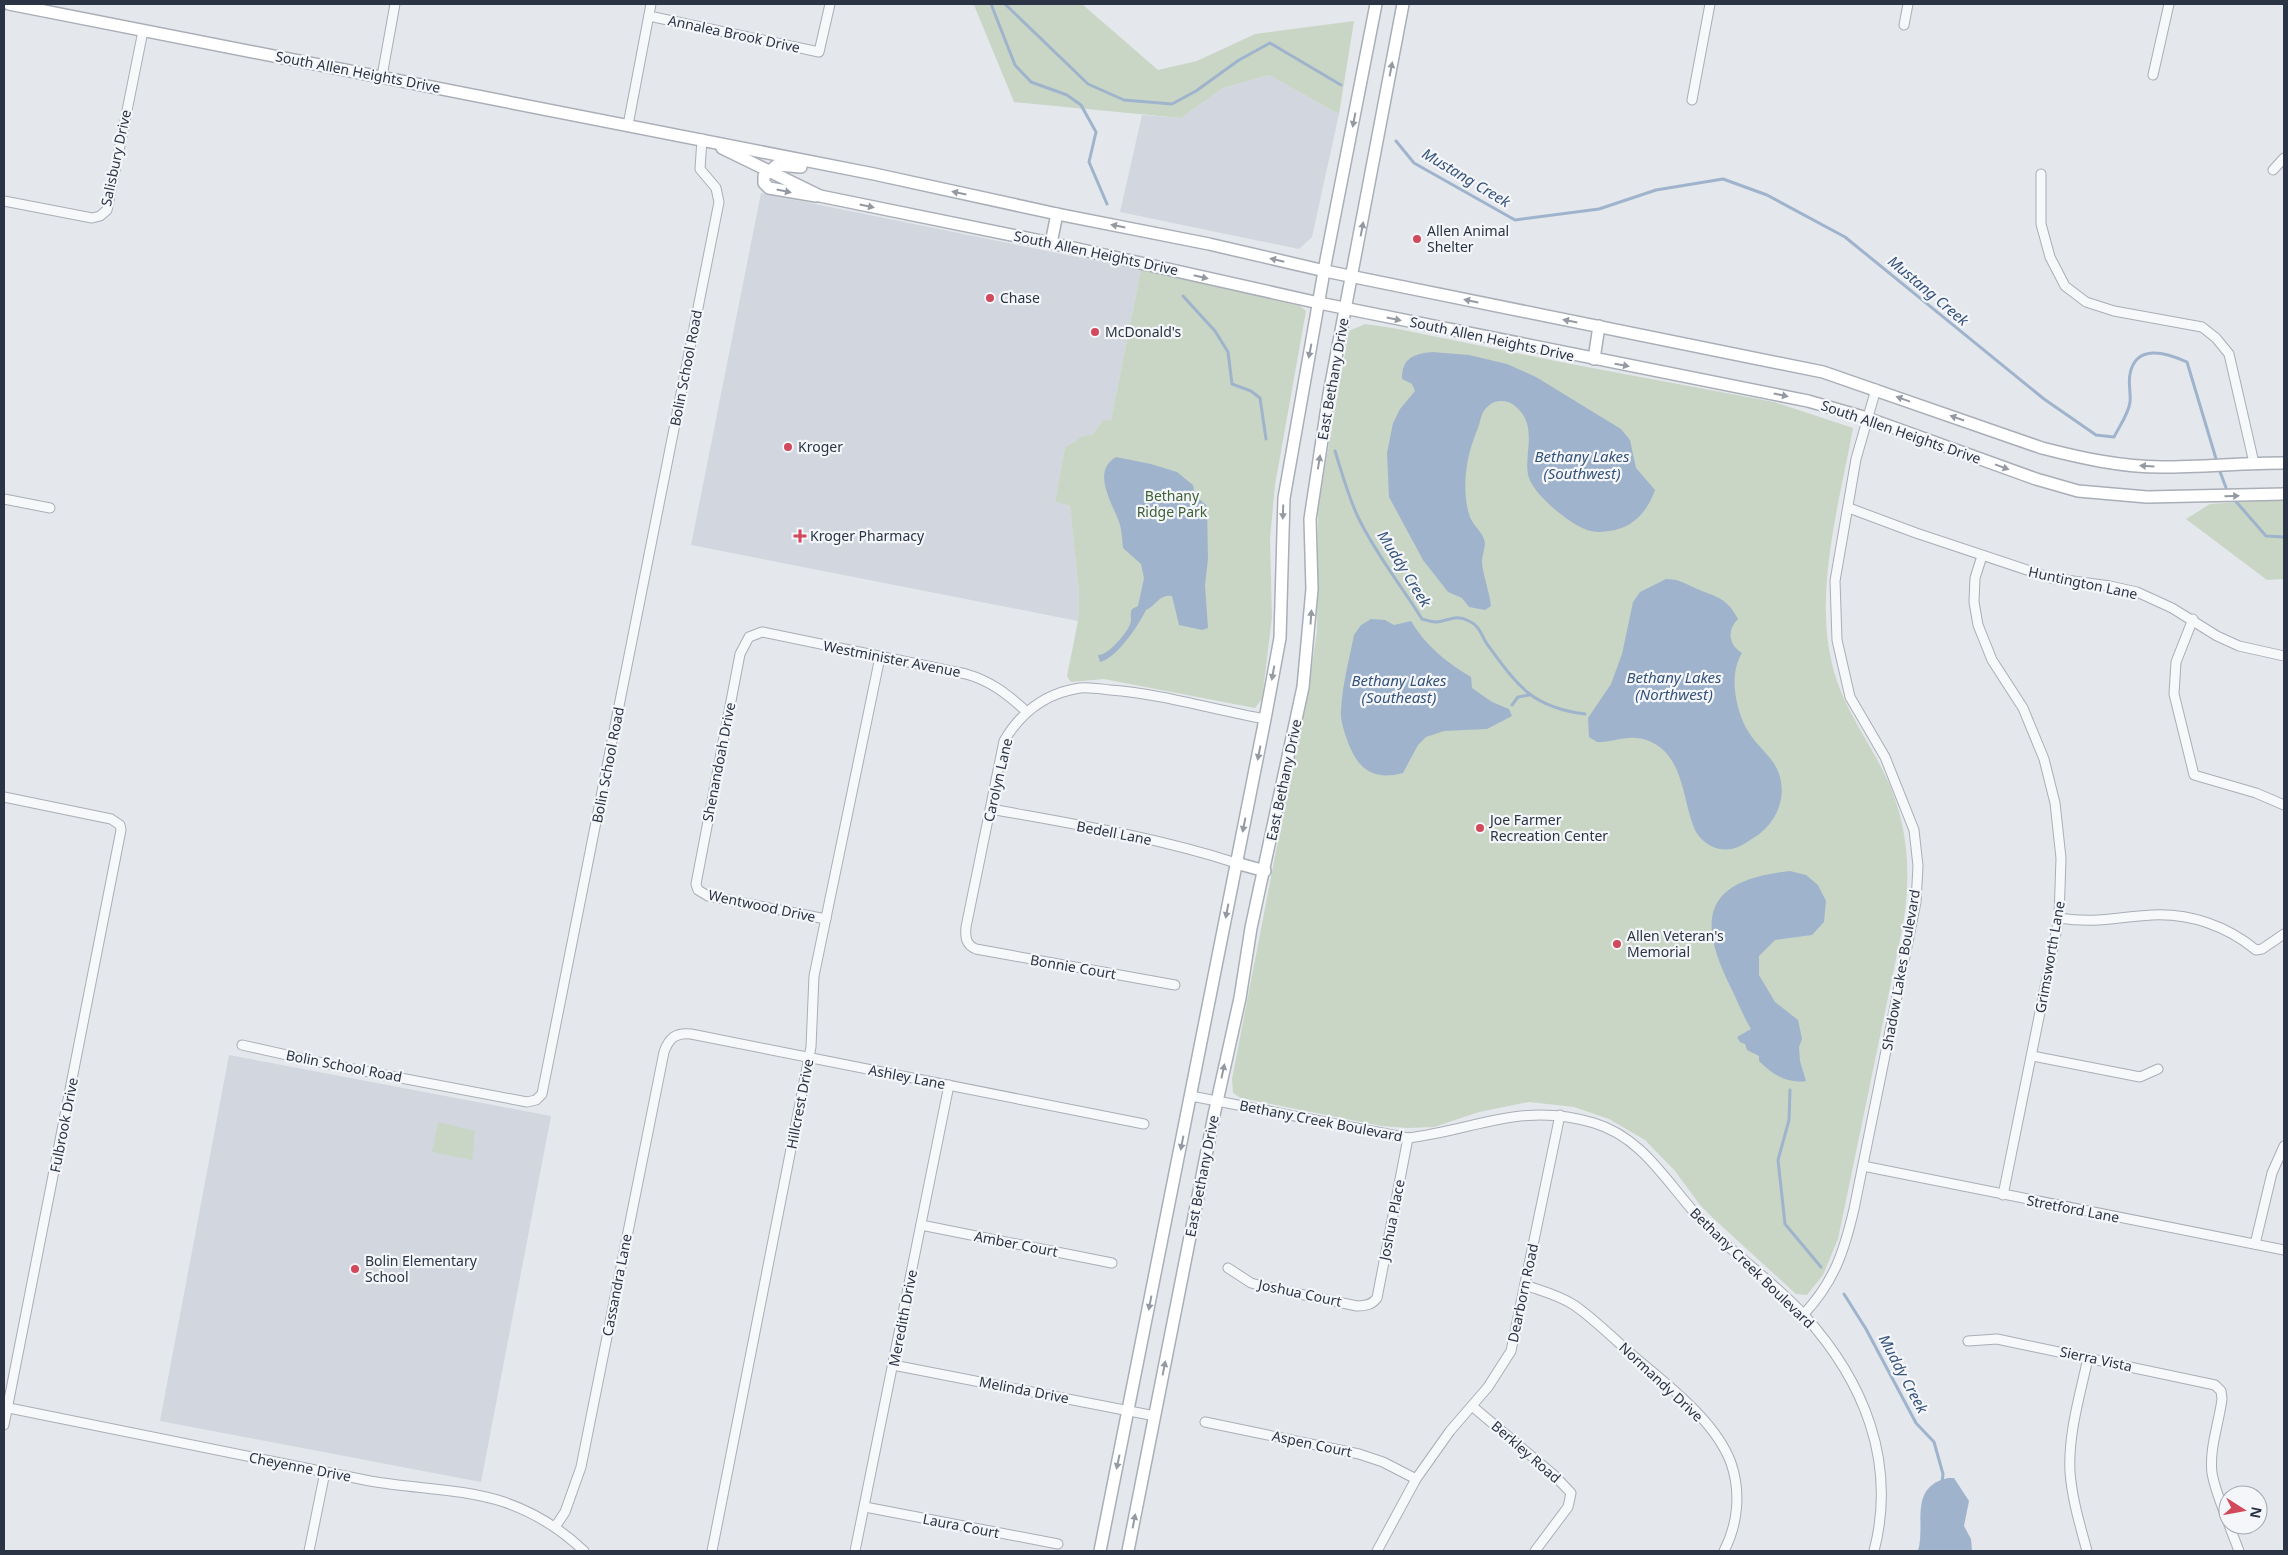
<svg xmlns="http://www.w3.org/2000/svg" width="2288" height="1555" font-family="'Noto Sans',sans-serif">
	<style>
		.built { fill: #d2d6de }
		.green { fill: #c9d6c5 }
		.water { fill: #9fb4cc }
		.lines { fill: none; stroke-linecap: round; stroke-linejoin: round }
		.stream { stroke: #9fb4cc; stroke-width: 3 }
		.street-casing { stroke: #a9aeb7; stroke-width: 11 }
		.secondary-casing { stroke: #a9aeb7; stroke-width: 14 }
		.street { stroke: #f7f8fa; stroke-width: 9 }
		.secondary { stroke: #fff; stroke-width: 11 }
		.oneway { fill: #959aa2 }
		.poi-dot { fill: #d1495b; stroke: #f4f6f9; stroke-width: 2 }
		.labels { text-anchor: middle; stroke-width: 4.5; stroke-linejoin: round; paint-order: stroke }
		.street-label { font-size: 14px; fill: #2b3445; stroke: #f4f6f9 }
		.poi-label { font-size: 14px; fill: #2b3445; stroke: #f4f6f9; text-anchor: start }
		.park-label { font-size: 14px; fill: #3f6138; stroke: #f4f6f9 }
		.water-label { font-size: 15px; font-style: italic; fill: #34527a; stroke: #f4f6f9 }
	</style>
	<rect width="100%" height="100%" fill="#e4e7ec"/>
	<g class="built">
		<path d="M1269,75L1339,114L1312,237L1299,249L1120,212L1142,115L1181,118L1223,88Z"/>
		<path d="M761,193L1141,270L1111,420H1103L1093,434L1083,436L1065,447L1055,502L1070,506L1079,593L1078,621L691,545Z"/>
		<path d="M229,1055L551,1116L481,1482L160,1421Z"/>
	</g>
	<g class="green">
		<path d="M971,4H1082L1158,70L1197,61L1255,34L1354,21L1339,114L1269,75L1223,88L1181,118L1014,102L974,5Z"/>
		<path d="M1141,270L1300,306L1306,311L1275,485L1270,539L1272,617L1262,699L1255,708L1104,679L1071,682L1067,676L1078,621L1079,593L1070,506L1055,502L1065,447L1083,436L1093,434L1103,420H1111Z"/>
		<path d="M1365,324L1393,328L1571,364L1774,402L1853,428C1840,500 1815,587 1831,659C1840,704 1866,735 1885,775C1909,824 1912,877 1902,930L1838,1239L1823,1275L1807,1295L1796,1294L1714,1219L1700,1205L1675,1171L1645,1140L1609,1119L1574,1107L1529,1102L1479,1112L1434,1127L1408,1128L1381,1126L1241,1098L1233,1093L1232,1079L1312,665L1317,631L1318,506L1349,331Z"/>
		<path d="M2284,499V579L2267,580L2186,519L2210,504Z"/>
		<path d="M438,1122L475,1131L472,1160L432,1152Z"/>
	</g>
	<g class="water">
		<path d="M1432,352L1469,355L1507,364L1536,377L1621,429L1630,440L1636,468L1655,490C1650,505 1639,521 1624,527C1614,531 1598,534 1587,530C1570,524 1535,496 1529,478C1522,457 1540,426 1515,406C1509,401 1498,399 1491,404C1479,412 1482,421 1476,433C1466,457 1461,491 1470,517C1474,527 1484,533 1485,543C1485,549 1482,555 1482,562C1482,571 1490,594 1491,606L1485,610L1469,607L1462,598L1448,592L1423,560L1389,497L1387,453L1393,423L1400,409L1415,391L1412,384L1402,379C1402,358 1413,354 1432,352Z"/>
		<path d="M1116,457L1151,464L1177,472L1193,485L1195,495L1207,506L1208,559L1205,585L1208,628L1202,630L1179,625L1172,596C1159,594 1156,606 1146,610C1139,625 1116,659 1100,662L1098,655C1108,656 1130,630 1131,621C1131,616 1130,614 1132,609L1138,606L1144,578L1141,564L1123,548C1122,541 1122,532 1120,525C1114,505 1090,472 1116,457Z"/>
		<path d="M1666,579C1679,579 1684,583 1695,588C1715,597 1726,596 1738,619C1727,630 1728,644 1742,653C1729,674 1735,705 1745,726C1752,740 1764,750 1773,762C1790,787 1781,818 1758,835C1751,839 1740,848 1731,849C1715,852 1698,841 1693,825C1682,796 1683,755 1649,741C1630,733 1616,742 1597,742L1589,737L1588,718L1611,684L1622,654L1633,602L1640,592Z"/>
		<path d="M1371,619L1385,620L1394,625L1411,621C1425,645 1447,663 1471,677L1472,688L1492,702L1509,709L1512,716L1487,729L1444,731L1426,737L1418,745L1403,773C1370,782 1356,766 1346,737C1344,730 1340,719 1341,711C1342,686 1349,660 1354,635L1361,625Z"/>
		<path d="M1790,871L1806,875L1818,885L1826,901L1824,922L1812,935L1775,940L1759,956V975L1775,1002L1798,1020L1802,1039L1799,1047L1800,1061L1806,1081C1787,1084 1772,1074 1759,1061V1056L1747,1050L1745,1044L1740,1042L1737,1037L1751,1029C1743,1016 1738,1002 1731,988C1695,916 1706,880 1790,871Z"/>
		<path d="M1948,1478H1954L1969,1501L1964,1526L1971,1539L1972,1551H1918C1926,1524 1908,1487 1948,1478Z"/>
	</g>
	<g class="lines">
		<g class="stream">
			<path d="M991,4L1015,65L1031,82L1067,95L1081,105L1096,132L1089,162L1107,204"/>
			<path d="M1005,4L1088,84L1124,100L1172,104L1196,91L1239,60L1270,43L1341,85"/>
			<path d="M1396,141L1414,163L1515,220L1599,209L1656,190L1723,179L1767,195L1845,237L2044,399L2096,435L2114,437C2119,427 2129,413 2130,402C2131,393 2128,383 2130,374C2136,343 2167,353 2187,362L2217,462"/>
			<path d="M1183,296L1215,331L1228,352L1232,384L1251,391L1260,398L1266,439"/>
			<path d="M1335,451C1342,473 1348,496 1358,517C1375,553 1401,585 1422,619C1426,620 1432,622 1437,622C1450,620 1457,614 1469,621C1480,626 1481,635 1487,644C1518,686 1531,707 1585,714"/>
			<path d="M2219,469L2228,493"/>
			<path d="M2232,497L2266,536L2284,537"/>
			<path d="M1512,705L1518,697L1529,695"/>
			<path d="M1790,1090L1789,1120L1778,1160L1785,1224L1821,1267"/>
			<path d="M1844,1294L1866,1329L1916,1423L1934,1442L1943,1474L1942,1483"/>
		</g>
		<defs>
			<g id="street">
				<path d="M649,16L819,52L830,4"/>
				<path d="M1904,25L1908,4"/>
				<path d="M2153,75L2169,4"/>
				<path d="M382,76L395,4"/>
				<path d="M1692,100L1710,4"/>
				<path d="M628,125L651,4"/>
				<path d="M2273,170L2284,158"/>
				<path d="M2041,174V224L2050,257L2065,286L2086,302L2114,311L2202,327L2216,338L2229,354L2254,463"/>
				<path d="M4,201L92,218L100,216L107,210L143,31"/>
				<path d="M4,499L50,508"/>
				<path d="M1849,508L1916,533L2051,578L2110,586L2137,592L2172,608L2217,636L2239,646L2284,656"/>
				<path d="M1982,556L1975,578L1974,602L1978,625L1992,660L2023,708L2044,759L2055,803L2061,858L2059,918L2003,1195"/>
				<path d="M2193,619L2176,662L2174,694L2194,775L2256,793L2284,805"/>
				<path d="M4,797L111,819L120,825L121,830L4,1425"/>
				<path d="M991,809C1073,824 1156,837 1236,863"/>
				<path d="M2059,918C2097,924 2116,917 2152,915C2190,913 2227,926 2256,950L2262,949L2284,934"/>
				<path d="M826,919L708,896L698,890L696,884L740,654L749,637L762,632L966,674C991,681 1007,694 1026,711"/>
				<path d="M1175,985L976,949C966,945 965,937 966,927L1004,741C1021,712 1046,693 1080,688C1089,687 1101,689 1110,690C1163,694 1214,710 1265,719"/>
				<path d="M242,1045L327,1064L527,1102L536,1100L542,1094L719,202L716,188L700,169L702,139"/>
				<path d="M2032,1056L2140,1077L2158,1069"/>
				<path d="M1191,1096L1408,1138C1476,1130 1522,1101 1594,1123C1645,1138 1669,1187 1704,1223C1735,1256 1774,1282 1804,1315C1864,1381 1897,1462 1874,1551"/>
				<path d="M1863,1166L2284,1250"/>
				<path d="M921,1225L1112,1263"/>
				<path d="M2255,1244L2272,1173L2284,1146"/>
				<path d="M1228,1268L1251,1283L1266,1287L1357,1306C1365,1306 1372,1305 1377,1298L1408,1138"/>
				<path d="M1525,1285C1542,1291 1559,1295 1574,1305C1594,1319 1611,1336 1629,1352C1663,1382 1715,1419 1731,1463C1741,1492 1738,1524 1724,1551"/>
				<path d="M1803,1315C1834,1282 1844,1252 1854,1209L1916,902L1918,866L1914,830L1885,757L1850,697L1837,640L1835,581L1856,459L1876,389"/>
				<path d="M1968,1341L1997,1339L2215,1385L2221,1391L2222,1399C2219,1423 2209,1449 2212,1473C2215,1490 2222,1506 2228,1522"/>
				<path d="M893,1365L1155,1416"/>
				<path d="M1472,1406L1555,1476L1571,1493L1568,1507L1535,1551"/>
				<path d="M4,1407C126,1431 248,1456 370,1481C415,1489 461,1488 504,1502C533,1512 562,1530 584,1551"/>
				<path d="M1205,1422L1359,1454L1383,1462L1416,1479"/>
				<path d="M865,1507L1058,1544"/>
				<path d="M2229,1525L2239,1551"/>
				<path d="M555,1527L565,1512L581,1467L664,1052C669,1038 676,1032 691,1034L1144,1124"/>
				<path d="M309,1551L325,1472"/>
				<path d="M712,1551L811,1047L814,976L880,657"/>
				<path d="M855,1551L949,1085"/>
				<path d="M1377,1551L1416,1479L1450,1431L1488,1387L1511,1351L1560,1115"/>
				<path d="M2087,1551C2080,1525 2072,1499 2070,1472C2068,1434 2080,1395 2088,1358"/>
			</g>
			<g id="secondary">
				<path d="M9,4L874,174L1057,214L1209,244L1325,271L1823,372L2042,448C2081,458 2121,467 2162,467C2203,467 2244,463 2284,463"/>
				<path d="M722,148L820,196L1051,243L1319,303L1808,401L1867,418L2036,479L2078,491L2147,497L2284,494"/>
				<path d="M801,167L777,165L764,176V183L769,188L816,196"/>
				<path d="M1051,243L1057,214"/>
				<path d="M1594,359L1599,326"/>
				<path d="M1236,863L1265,871"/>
				<path d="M1100,1551L1265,719L1280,638L1284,498L1326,260L1376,4"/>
				<path d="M1128,1551L1214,1115L1240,998L1251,928L1303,687L1312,589L1310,519L1329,394L1403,4"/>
			</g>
		</defs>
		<use href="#street" class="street-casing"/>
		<use href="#secondary" class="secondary-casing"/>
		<use href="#street" class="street"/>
		<use href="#secondary" class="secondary"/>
	</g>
	<defs><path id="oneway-solid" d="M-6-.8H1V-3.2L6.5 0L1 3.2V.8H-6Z" transform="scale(1.25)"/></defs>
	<g class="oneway">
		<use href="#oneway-solid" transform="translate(1391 69) rotate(-79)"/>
		<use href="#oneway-solid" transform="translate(1354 120) rotate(101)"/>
		<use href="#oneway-solid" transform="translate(784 191) rotate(12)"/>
		<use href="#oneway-solid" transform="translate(959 193) rotate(-168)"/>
		<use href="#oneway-solid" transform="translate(867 206) rotate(12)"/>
		<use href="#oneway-solid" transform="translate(1118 226) rotate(-169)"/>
		<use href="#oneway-solid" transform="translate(1362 229) rotate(-79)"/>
		<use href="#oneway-solid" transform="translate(1277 260) rotate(-167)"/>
		<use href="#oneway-solid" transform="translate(1201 277) rotate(13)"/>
		<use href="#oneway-solid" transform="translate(1471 301) rotate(-168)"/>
		<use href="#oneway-solid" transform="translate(1394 319) rotate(12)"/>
		<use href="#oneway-solid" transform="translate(1570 321) rotate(-169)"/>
		<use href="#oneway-solid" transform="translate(1310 351) rotate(101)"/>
		<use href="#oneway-solid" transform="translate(1622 365) rotate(10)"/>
		<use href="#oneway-solid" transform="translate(1781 395) rotate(12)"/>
		<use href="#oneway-solid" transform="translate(1903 399) rotate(-160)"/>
		<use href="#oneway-solid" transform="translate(1957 418) rotate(-161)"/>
		<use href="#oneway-solid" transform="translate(1319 462) rotate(-81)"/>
		<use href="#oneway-solid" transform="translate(2147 466) rotate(-176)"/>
		<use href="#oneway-solid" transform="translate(2002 467) rotate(20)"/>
		<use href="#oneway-solid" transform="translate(2232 496) rotate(-2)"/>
		<use href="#oneway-solid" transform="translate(1283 512) rotate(92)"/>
		<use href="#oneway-solid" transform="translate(1311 617) rotate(-86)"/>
		<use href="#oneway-solid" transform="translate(1273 673) rotate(100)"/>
		<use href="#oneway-solid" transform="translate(1259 753) rotate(101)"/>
		<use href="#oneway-solid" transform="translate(1244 825) rotate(101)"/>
		<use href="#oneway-solid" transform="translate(1227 911) rotate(101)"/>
		<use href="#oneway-solid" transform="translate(1223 1071) rotate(-78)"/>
		<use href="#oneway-solid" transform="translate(1182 1143) rotate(101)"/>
		<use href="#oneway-solid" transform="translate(1150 1303) rotate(101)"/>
		<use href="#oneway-solid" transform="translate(1164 1368) rotate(-79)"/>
		<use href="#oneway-solid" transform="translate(1118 1462) rotate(102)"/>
		<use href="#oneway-solid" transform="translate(1134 1521) rotate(-79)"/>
	</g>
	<g class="poi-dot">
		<circle cx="1417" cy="239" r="5"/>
		<circle cx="990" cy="298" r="5"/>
		<circle cx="1095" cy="332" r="5"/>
		<circle cx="788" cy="447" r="5"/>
		<path d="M797.5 528.5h5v5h5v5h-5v5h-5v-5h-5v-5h5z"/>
		<circle cx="1480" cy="828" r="5"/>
		<circle cx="1617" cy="944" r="5"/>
		<circle cx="355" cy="1269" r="5"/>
	</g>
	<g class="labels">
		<g class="street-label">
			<text transform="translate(734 34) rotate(12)" y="5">Annalea Brook Drive</text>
			<text transform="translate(358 72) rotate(11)" y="5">South Allen Heights Drive</text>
			<text transform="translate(116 158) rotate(-78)" y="5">Salisbury Drive</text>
			<text transform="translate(1096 253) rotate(12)" y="5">South Allen Heights Drive</text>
			<text transform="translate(1492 339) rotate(12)" y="5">South Allen Heights Drive</text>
			<text transform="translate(686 368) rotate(-79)" y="5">Bolin School Road</text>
			<text transform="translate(1333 379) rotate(-80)" y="5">East Bethany Drive</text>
			<text transform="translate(1901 432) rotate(19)" y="5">South Allen Heights Drive</text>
			<text transform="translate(2083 583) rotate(12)" y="5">Huntington Lane</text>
			<text transform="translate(892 659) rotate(11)" y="5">Westminister Avenue</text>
			<text transform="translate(719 762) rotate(-79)" y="5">Shenandoah Drive</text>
			<text transform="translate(608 765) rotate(-79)" y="5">Bolin School Road</text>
			<text transform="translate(998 780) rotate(-77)" y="5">Carolyn Lane</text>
			<text transform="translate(1284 780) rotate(-78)" y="5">East Bethany Drive</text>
			<text transform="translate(1114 833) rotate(11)" y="5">Bedell Lane</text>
			<text transform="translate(762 906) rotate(12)" y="5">Wentwood Drive</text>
			<text transform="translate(2050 957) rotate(-80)" y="5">Grimsworth Lane</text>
			<text transform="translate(1073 967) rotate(10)" y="5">Bonnie Court</text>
			<text transform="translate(1901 970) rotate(-80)" y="5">Shadow Lakes Boulevard</text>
			<text transform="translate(344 1066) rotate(11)" y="5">Bolin School Road</text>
			<text transform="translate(907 1077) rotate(11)" y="5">Ashley Lane</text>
			<text transform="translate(800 1104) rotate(-79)" y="5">Hillcrest Drive</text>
			<text transform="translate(1321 1121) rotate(11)" y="5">Bethany Creek Boulevard</text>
			<text transform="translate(64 1125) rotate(-79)" y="5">Fulbrook Drive</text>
			<text transform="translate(1202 1176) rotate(-79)" y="5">East Bethany Drive</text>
			<text transform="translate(2073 1209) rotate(11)" y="5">Stretford Lane</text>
			<text transform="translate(1392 1220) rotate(-79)" y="5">Joshua Place</text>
			<text transform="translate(1016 1244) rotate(11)" y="5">Amber Court</text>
			<text transform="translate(1752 1268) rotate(44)" y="5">Bethany Creek Boulevard</text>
			<text transform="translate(617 1285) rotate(-79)" y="5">Cassandra Lane</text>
			<text transform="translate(1300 1293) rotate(12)" y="5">Joshua Court</text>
			<text transform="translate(1523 1293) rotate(-78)" y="5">Dearborn Road</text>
			<text transform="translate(903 1318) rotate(-79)" y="5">Meredith Drive</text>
			<text transform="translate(2096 1359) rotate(12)" y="5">Sierra Vista</text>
			<text transform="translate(1661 1382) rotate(43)" y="5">Normandy Drive</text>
			<text transform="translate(1024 1390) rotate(11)" y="5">Melinda Drive</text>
			<text transform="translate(1312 1444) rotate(12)" y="5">Aspen Court</text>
			<text transform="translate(1526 1452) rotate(41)" y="5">Berkley Road</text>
			<text transform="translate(300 1467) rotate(11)" y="5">Cheyenne Drive</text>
			<text transform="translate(961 1526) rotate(11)" y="5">Laura Court</text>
		</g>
		<g class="poi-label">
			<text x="1427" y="236">Allen Animal<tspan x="1427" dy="16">Shelter</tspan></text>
			<text x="1000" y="303">Chase</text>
			<text x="1105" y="337">McDonald's</text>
			<text x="798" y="452">Kroger</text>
			<text x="810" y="541">Kroger Pharmacy</text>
			<text x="1490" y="825">Joe Farmer<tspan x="1490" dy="16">Recreation Center</tspan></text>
			<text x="1627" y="941">Allen Veteran's<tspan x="1627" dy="16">Memorial</tspan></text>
			<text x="365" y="1266">Bolin Elementary<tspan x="365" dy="16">School</tspan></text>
		</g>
		<g class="park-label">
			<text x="1172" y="501">Bethany<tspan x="1172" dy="16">Ridge Park</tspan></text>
		</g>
		<g class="water-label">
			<text transform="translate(1466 178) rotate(31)" y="5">Mustang Creek</text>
			<text transform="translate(1928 291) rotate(40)" y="5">Mustang Creek</text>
			<text x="1582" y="462">Bethany Lakes<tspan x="1582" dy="17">(Southwest)</tspan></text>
			<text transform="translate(1404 569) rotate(58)" y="5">Muddy Creek</text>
			<text x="1674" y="683">Bethany Lakes<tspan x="1674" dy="17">(Northwest)</tspan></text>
			<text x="1399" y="686">Bethany Lakes<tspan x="1399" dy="17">(Southeast)</tspan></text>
			<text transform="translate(1903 1374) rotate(62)" y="5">Muddy Creek</text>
		</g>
	</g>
	<rect width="2288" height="1555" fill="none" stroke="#2b3445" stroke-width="10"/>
	<g transform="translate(2243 1510) rotate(101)"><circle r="24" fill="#f4f6f9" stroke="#a4a8b1"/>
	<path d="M0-4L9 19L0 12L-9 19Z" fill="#d1495b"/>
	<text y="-8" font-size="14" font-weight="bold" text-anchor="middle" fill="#2b3445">N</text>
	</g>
</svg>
